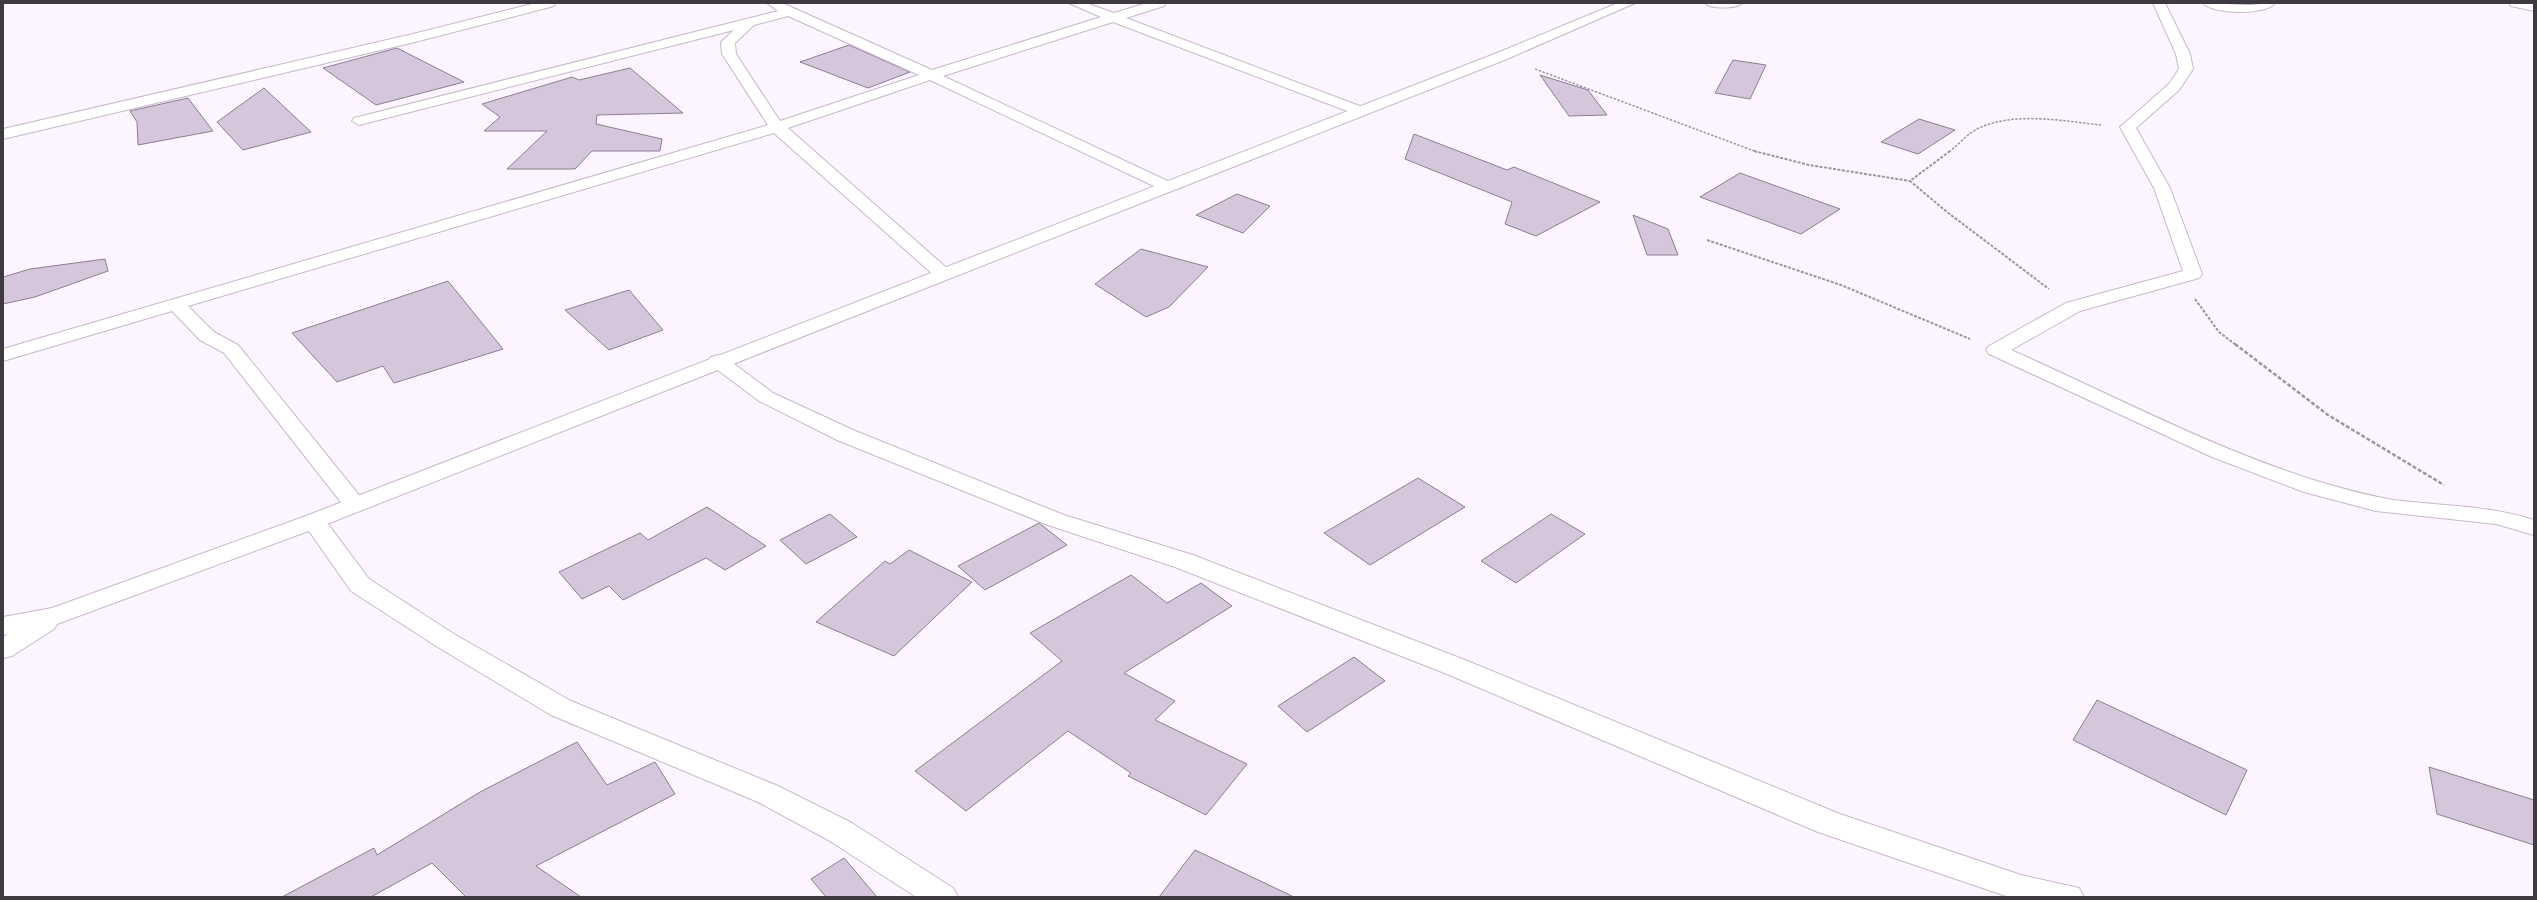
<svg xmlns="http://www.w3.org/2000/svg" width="2537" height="900" font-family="Figtree,sans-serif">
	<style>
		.building { fill: #d5c6dc; stroke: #8d7e93 }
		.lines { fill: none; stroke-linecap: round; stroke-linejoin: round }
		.street-casing { stroke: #c6b7cd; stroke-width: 2 }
		.highway-casing { stroke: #c6b7cd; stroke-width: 2 }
		.path-far2 { stroke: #9d96a0; stroke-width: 1.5; stroke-dasharray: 2.5 1.5; stroke-linecap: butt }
		.path-far1 { stroke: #9d96a0; stroke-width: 2; stroke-dasharray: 3 1.5; stroke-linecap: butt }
		.path { stroke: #9d96a0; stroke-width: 2.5; stroke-dasharray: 4 2; stroke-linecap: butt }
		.street { fill: #fff; fill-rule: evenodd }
		.highway { fill: #fff; fill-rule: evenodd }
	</style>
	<rect width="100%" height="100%" fill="#fcf5ff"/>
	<g class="building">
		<path d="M849,45L910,72L868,88L800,62Z"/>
		<path d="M397,48L464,82L376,105L323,68Z"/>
		<path d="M1733,60L1766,65L1750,99L1715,93Z"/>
		<path d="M630,68L683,113L597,115L596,124L662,139L660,151H592L575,169H507L547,131H484L500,117L482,104L572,77L579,80Z"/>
		<path d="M1540,75L1588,90L1607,115L1569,116Z"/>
		<path d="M264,88L311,132L243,150L217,122Z"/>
		<path d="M188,98L213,131L138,145L137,122L130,111Z"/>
		<path d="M1919,119L1955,130L1918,154L1881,142Z"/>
		<path d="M1414,134L1507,170L1514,167L1600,202L1536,236L1505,224L1512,202L1405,159Z"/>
		<path d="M1740,173L1840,209L1801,234L1700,197Z"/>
		<path d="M1237,194L1270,206L1243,233L1196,215Z"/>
		<path d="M1633,215L1668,229L1678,255H1647Z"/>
		<path d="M1141,249L1208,267L1169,307L1146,317L1095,284Z"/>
		<path d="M105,259L108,271L35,297L3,304V277L30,269Z"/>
		<path d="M448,281L503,349L394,383L383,366L337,382L292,333Z"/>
		<path d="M629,290L663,330L609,350L565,310Z"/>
		<path d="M1418,478L1465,507L1370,565L1324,533Z"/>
		<path d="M707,507L766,546L725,570L706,558L623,600L609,586L582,599L559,572L640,533L648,540Z"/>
		<path d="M830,514L857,537L806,564L780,540Z"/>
		<path d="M1551,514L1585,534L1516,583L1481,561Z"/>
		<path d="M1039,523L1067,545L985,590L958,566Z"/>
		<path d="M909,550L972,582L894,656L816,622L885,561L890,564Z"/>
		<path d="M1131,575L1167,603L1201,583L1232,606L1124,673L1175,701L1155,720L1247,764L1206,815L1128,776L1131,773L1068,731L966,811L915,771L1062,661L1030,633Z"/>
		<path d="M1354,657L1385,681L1307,732L1278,706Z"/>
		<path d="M2097,700L2247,770L2226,815L2073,740Z"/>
		<path d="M577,742L607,785L655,762L675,794L536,866L581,897H466L432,863L371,897H282L374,848L377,855L480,792Z"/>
		<path d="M2429,767L2534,800V845L2437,814Z"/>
		<path d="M1195,850L1294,897H1159Z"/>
		<path d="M844,858L877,897H826L811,879Z"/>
	</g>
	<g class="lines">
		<defs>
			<g id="street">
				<path d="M536,3H556L554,6L415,42L3,139V129L413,34Z"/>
				<path d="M767,3H782L932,70L1101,17L1069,3H1086L1114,13L1147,3H1166L1164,6L1126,18L1365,108L1367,111L1360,115L1355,114L1113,22L943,76L1172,183L1174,186L1172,189H1160L930,80L788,128L949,270L952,274L949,278H937L774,133L188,306L214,332L238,345L363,500L367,505L363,510L355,512L347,510L224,353L200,340L172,311L3,361V349L768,125L722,54L721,42L734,30L359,125L352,121L354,118L778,11ZM788,16L919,75L780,121L736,54L735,43L754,25Z"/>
				<path d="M1705,3H1742C1737,9 1710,9 1705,3Z"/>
				<path d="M2153,3H2165L2190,54L2193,69L2179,90L2136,128L2170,188L2202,274L2199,278L2080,311L2011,350C2113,395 2213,449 2320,482C2344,489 2369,496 2394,500C2441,506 2488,505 2534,520V535L2496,524L2376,511L2304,492L2212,457L1989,354L1986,350L1989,346L2066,303L2183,271L2154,188L2120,127L2169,84L2179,69L2176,54Z"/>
				<path d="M2203,3L2249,5L2275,3C2266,16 2211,14 2203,3Z"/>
				<path d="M2509,3H2534V11L2511,6Z"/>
				<path d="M718,355L725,357L773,393L853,430L1064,515L1193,555L1465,660L1840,814L2021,875L2079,888L2084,897H2009L1818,832L1447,674L1175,567L1048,525L837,440L759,401L711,365L708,361L711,357Z"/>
				<path d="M314,514L322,516L369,579L454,634L571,701L778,786L852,823L953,888L958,897H916L830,841L758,802L551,715L436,646L351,591L302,521L306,516Z"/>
			</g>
			<path id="highway" d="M1618,3H1635L1507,59L322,526L57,624L54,629L12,656L3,658V637L8,634L3,635V617L52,608L306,516L1497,53Z"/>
		</defs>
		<use href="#street" class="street-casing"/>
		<use href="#highway" class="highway-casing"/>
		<g class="path-far2">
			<path d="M1535,69L1757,152"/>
			<path d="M1949,152C1958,145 1966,135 1977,129C2013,111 2063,121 2101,125"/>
		</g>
		<g class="path-far1">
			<path d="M1754,151L1809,165L1910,181"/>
			<path d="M1950,151L1910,181L1947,212L2049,289"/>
			<path d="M1707,240L1841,285L1970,339"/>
			<path d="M2195,299L2219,332L2236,345"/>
		</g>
		<path class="path" d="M2235,344L2328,415L2444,485"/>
		<use href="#street" class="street"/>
		<use href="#highway" class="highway"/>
	</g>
	<rect width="2537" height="900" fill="none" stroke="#3f3942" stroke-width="8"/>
</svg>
